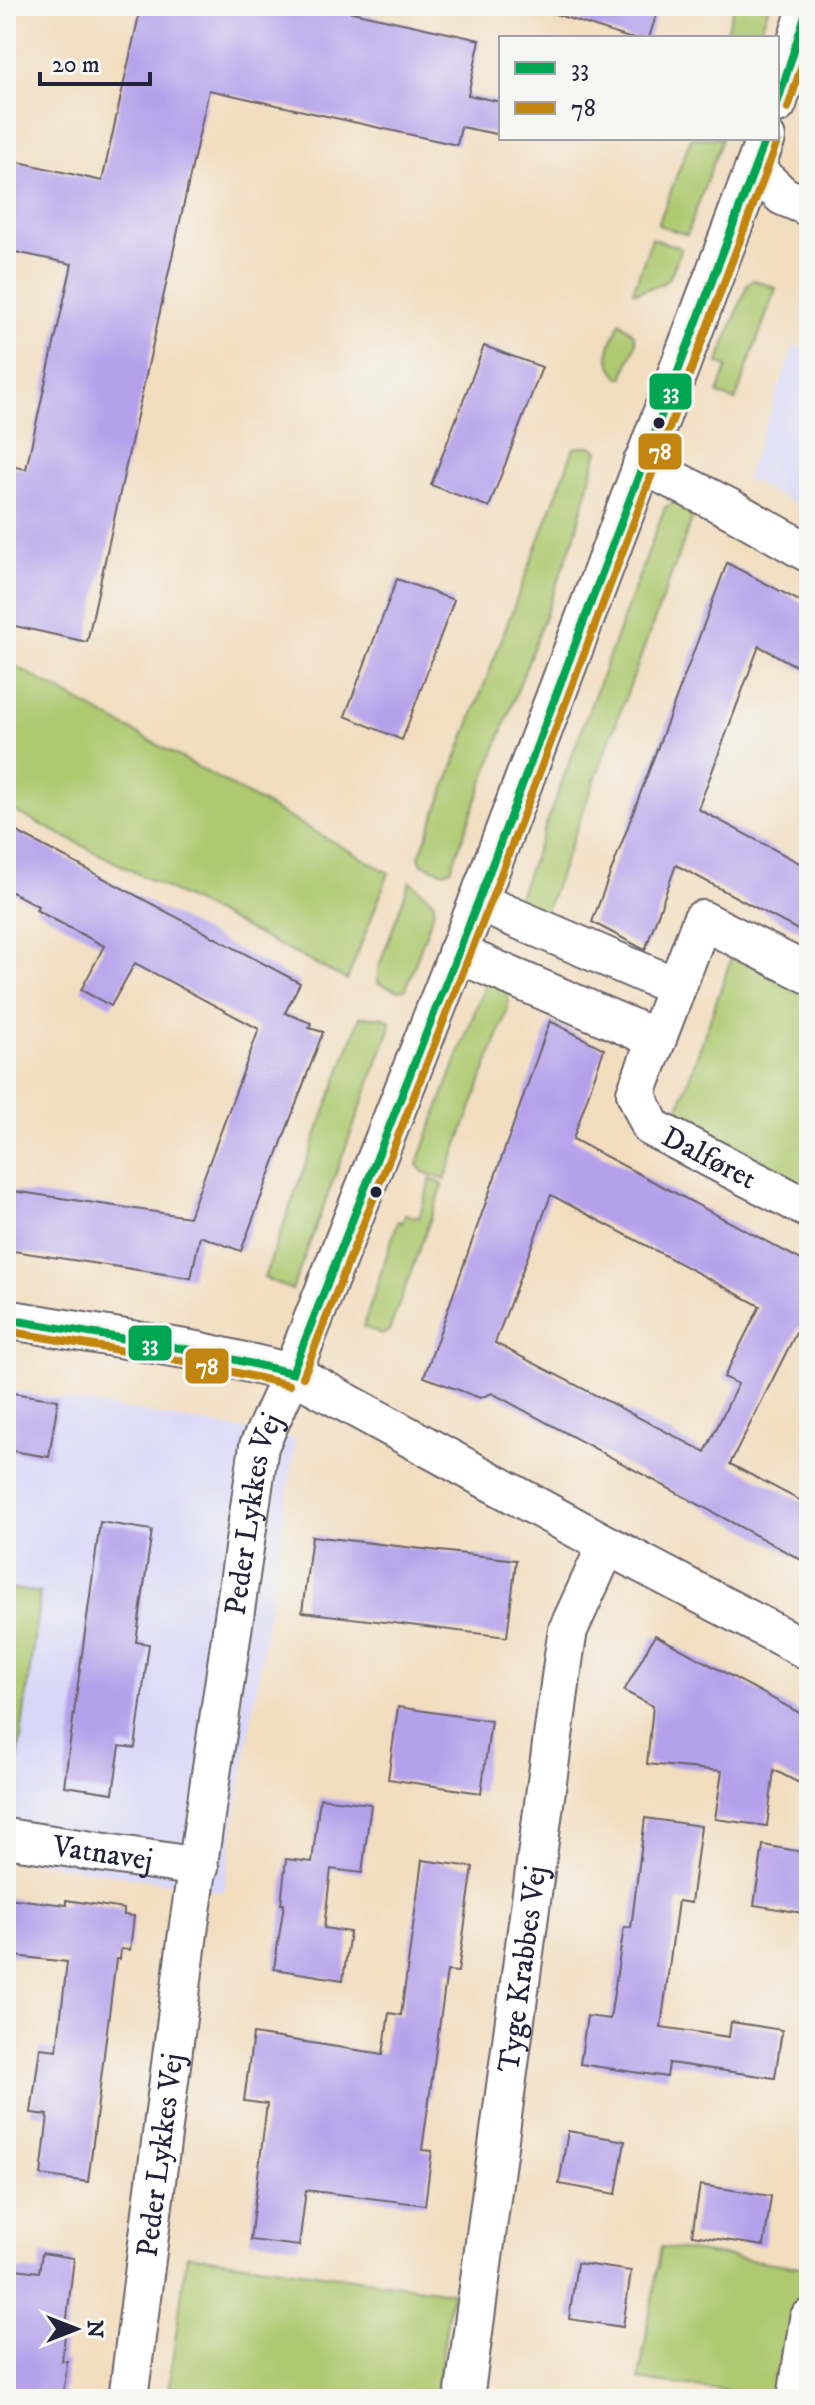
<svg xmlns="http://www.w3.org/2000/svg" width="815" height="2405" font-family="'IM FELL DW Pica',serif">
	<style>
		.built { fill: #d9d7f8 }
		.green { fill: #aec970; stroke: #687656; stroke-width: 2 }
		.building { fill: #b5a1eb; fill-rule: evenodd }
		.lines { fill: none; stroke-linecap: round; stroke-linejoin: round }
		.minor-casing { stroke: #6b6369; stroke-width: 42 }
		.minor { stroke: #fff; stroke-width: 38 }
		.bus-1-casing { stroke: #f6f6f2; stroke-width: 14 }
		.bus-2-casing { stroke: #f6f6f2; stroke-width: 14 }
		.bus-1 { stroke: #00a651; stroke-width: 8 }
		.bus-2 { stroke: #c2850f; stroke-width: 8 }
		.bus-dot { fill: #22223b; stroke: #f6f6f2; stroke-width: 3 }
		.labels { text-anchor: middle; stroke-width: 6; stroke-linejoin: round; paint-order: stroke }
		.street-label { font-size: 30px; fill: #22223b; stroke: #f6f6f2 }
		.line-badge { stroke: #f6f6f2; stroke-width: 3 }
		.badge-label { font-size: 22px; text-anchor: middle; font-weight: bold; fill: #fff }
	</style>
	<rect width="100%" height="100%" fill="#f6f6f2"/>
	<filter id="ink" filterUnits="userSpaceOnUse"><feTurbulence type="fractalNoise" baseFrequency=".0125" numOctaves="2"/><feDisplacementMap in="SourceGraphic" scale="16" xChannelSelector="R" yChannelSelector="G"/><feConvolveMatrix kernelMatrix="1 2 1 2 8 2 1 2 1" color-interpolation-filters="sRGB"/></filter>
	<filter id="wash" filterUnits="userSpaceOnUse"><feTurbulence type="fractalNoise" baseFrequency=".006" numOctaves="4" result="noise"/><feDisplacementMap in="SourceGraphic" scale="32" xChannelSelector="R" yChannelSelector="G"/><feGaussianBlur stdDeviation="1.8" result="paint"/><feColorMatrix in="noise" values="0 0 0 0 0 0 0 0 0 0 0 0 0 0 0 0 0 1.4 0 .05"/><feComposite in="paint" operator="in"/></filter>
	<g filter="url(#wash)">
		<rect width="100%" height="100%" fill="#f2ddbf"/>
		<g class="built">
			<path d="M794,346L809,352V512L746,478Z"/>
			<path d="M6,1389L296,1439L224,1892L6,1857Z"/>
		</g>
		<g class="green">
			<path d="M734,6H769L758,38H724Z"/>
			<path d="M691,138H722L687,235L658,225Z"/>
			<path d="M652,238L681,248C668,284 672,282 636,292L633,291Z"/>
			<path d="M754,280L776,288L735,401L718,394L727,367L718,363L748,283Z"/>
			<path d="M620,322L634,334L636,343L623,378H620C600,355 610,348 620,322Z"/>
			<path d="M590,446L598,450L575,535L451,869L444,872L422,864L419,857L574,448Z"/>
			<path d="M678,501L694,506L692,519L544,916L518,899L665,507Z"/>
			<path d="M6,661L389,873L347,980L6,807Z"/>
			<path d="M410,881L434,902L433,913L406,989L398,991L378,983V969Z"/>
			<path d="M733,954L809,993V1187L677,1113Z"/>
			<path d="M486,982L508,985V1008L445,1180L423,1172L417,1165Z"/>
			<path d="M360,1017H382L390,1021V1029L292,1290L264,1278Z"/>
			<path d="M431,1179L443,1185L389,1331L382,1334L363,1327L398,1221L402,1223L405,1214L419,1218Z"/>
			<path d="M6,1588L40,1593L12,1804L6,1803Z"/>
			<path d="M661,2247L807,2268L784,2398L639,2380Z"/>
			<path d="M187,2255L451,2292L436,2399H167Z"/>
		</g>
		<g id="blocks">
			<g class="building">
				<path d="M141,6H325L480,40L468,95L501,102V135L461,127L457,145L209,90L87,642L6,624V465L26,469L72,264L6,250V159L102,181Z"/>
				<path d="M550,6H659L649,38H629L549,12Z"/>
				<path d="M484,346L542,367L489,507L431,485Z"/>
				<path d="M727,563L809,606V673L759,646L698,809L809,868V936L676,865L645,950L592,922Z"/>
				<path d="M397,579L454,600L402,740L345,716Z"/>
				<path d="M6,826L300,983L285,1013L311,1023L309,1028L323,1032L241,1251L200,1236L191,1278L6,1250V1190L189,1217L259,1029L135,963L111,1006L81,990L104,946L36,910L38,906L6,889Z"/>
				<path d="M550,1021L604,1049L573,1139L809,1264V1332L799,1327L730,1464L809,1505V1564L492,1393L480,1398L424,1377ZM551,1195L760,1306L724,1377L738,1384L705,1452L495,1343Z"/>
				<path d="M6,1392L58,1400L49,1457L6,1450Z"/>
				<path d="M100,1522L152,1530L136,1642L149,1644L135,1748L120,1746L113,1793L64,1786Z"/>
				<path d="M312,1536L516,1560L507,1637L302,1612Z"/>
				<path d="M655,1635L809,1718V1788L774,1770L767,1826L715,1819L722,1771L647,1764L653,1706L624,1691Z"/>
				<path d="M398,1707L491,1721L481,1793L388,1779Z"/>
				<path d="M320,1798L371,1804L362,1873L331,1869L324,1928L350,1932L343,1980L274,1969L284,1904H281L286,1859L312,1862Z"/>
				<path d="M645,1818L701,1826L691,1903L678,1901L661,2027L729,2037L731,2022L782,2030L775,2078L669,2063L667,2077L580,2064L587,2016L610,2019L624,1927L631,1928Z"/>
				<path d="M763,1845L809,1853V1914L754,1905Z"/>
				<path d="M422,1860L473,1867L458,1972L447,1971L422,2150L432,2151L425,2205L306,2190L299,2246L250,2240L267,2104L244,2101L253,2034L383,2054L389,2013L401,2015Z"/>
				<path d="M6,1898L66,1905V1900L124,1909V1915L134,1916L130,1950L121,1949L120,1959H116L88,2182L41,2175L48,2115L31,2113L40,2048L57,2050L67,1962L6,1955Z"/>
				<path d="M568,2131L625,2141L616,2194L559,2184Z"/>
				<path d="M700,2185L771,2196L764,2246L692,2235Z"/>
				<path d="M42,2253L74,2258L62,2361H67L63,2399H6V2320H9L16,2269L39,2272Z"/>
				<path d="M577,2263L631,2271L623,2327L569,2319Z"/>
			</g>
		</g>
	</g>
	<g filter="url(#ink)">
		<use href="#blocks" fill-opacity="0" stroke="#6b6369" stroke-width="2"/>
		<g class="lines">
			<defs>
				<g id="minor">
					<path d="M777,104L808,6"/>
					<path d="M755,170L783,196L809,207"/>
					<path d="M642,464L731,509L809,553"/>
					<path d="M478,902L676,987"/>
					<path d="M457,953L657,1039"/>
					<path id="s1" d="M809,974L702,920L636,1093L651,1127L809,1209"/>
					<path d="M6,1319L197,1351L292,1373L607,1545L809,1651"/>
					<path id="s2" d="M6,1838L199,1867"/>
					<path id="s3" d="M128,2399L189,1925L259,1446L292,1373L478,902L766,138"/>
					<path id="s4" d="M464,2399L564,1655L568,1630L607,1545"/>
					<path d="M797,2399L809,2319"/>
				</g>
			</defs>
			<use href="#minor" class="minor-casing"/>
			<use href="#minor" class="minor"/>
			<defs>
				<g id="bus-1">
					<path d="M777,104L808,6"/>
					<path d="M6,1319L197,1351L292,1373"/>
					<path d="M292,1373L478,902L766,138"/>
				</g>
				<g id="bus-2">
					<path d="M788,108L809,43"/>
					<path d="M6,1331L195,1363L289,1385"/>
					<path d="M303,1377L489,906L777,142"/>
				</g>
			</defs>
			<use href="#bus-1" class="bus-1-casing"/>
			<use href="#bus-2" class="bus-2-casing"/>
			<use href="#bus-1" class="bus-1"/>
			<use href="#bus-2" class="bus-2"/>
		</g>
	</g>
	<g class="bus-dot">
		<circle cx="659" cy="423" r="7"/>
		<circle cx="376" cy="1192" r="7"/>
	</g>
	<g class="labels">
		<g class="street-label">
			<text dy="10" stroke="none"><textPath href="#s1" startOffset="408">Dalføret</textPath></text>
			<text dy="10" stroke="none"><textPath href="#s3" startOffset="894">Peder Lykkes Vej</textPath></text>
			<text dy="10" stroke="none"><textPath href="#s2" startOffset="98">Vatnavej</textPath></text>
			<text dy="10" stroke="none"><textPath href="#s4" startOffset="434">Tyge Krabbes Vej</textPath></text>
			<text dy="10" stroke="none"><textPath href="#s3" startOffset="246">Peder Lykkes Vej</textPath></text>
		</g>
	</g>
	<g class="line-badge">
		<rect x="648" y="372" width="45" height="39" rx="8" fill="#00a651"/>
		<rect x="637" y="432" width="46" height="39" rx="8" fill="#c2850f"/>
		<rect x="127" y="1324" width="46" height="38" rx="8" fill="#00a651"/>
		<rect x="184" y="1347" width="46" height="38" rx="8" fill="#c2850f"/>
	</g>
	<g class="badge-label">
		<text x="671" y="399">33</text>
		<text x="660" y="459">78</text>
		<text x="150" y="1351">33</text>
		<text x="207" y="1374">78</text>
	</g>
	<rect width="815" height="2405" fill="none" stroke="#f6f6f2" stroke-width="32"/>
	<rect x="499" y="36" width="280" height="104" fill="#f6f6f2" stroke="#a1a1a9" stroke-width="2"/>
	<rect x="515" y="62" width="40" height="12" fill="#00a651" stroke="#a1a1a9" stroke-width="2"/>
	<text x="571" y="76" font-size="24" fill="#22223b">33</text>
	<rect x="515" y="102" width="40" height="12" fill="#c2850f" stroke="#a1a1a9" stroke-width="2"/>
	<text x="571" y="116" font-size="24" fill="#22223b">78</text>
	<g transform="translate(76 2329) rotate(90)" stroke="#f6f6f2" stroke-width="6" paint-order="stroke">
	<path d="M0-6L14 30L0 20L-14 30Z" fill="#22223b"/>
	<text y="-12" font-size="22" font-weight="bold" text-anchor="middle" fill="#22223b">N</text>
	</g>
	<path d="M40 72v12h110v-12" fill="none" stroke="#22223b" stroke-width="4"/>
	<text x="52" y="72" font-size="24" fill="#22223b" stroke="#f6f6f2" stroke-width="6" paint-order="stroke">20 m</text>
</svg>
